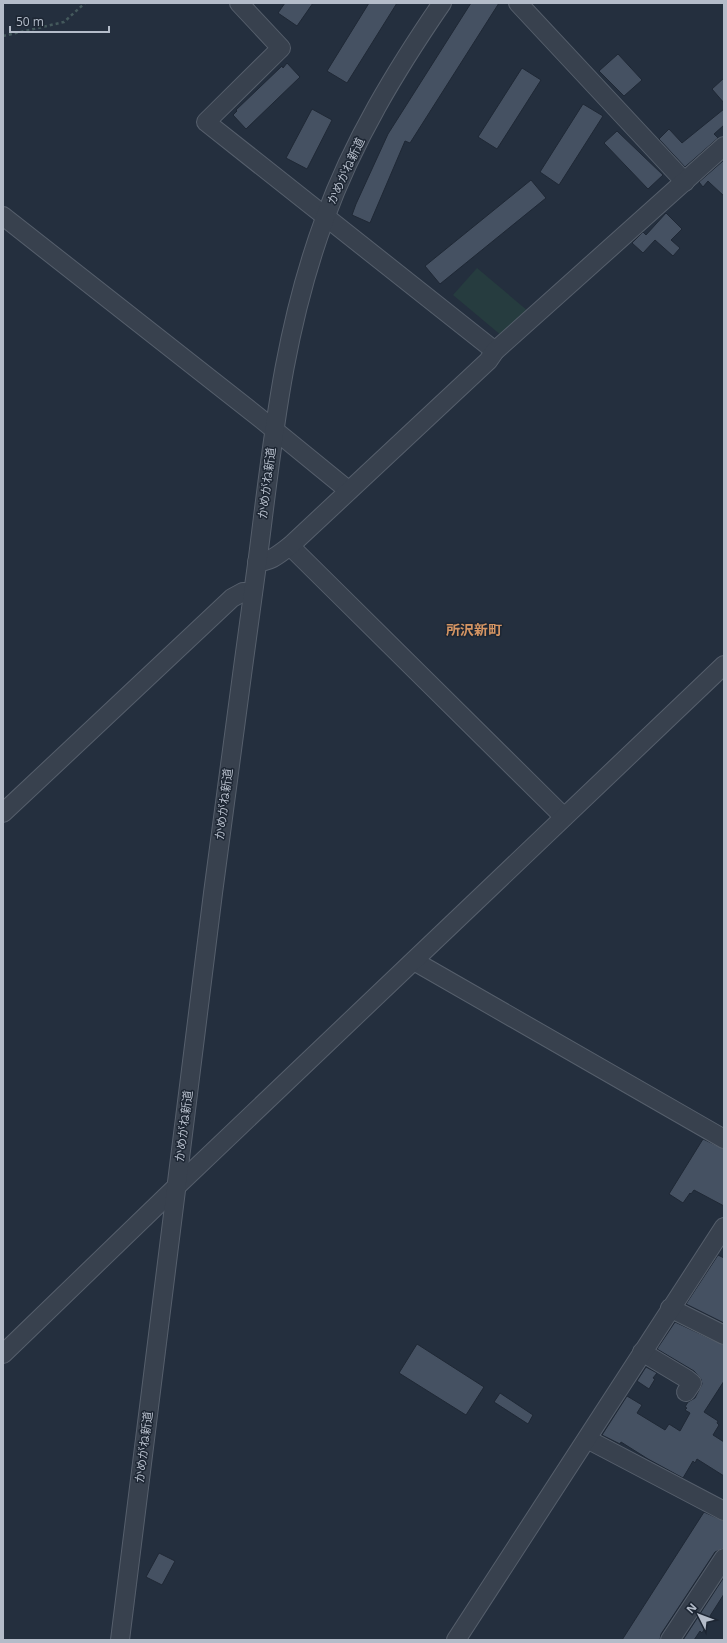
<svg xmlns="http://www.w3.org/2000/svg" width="727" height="1643" font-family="'Open Sans','Noto Sans JP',sans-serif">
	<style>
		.green { fill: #263c3f }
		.building { fill: #455162; stroke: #1f2835 }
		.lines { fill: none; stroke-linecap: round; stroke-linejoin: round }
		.minor-casing { stroke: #565f6c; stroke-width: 20 }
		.path { stroke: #44595c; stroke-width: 2.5; stroke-dasharray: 3 3; stroke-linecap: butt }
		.minor { stroke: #38414e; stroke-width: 18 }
		.labels { text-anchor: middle; stroke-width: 3; stroke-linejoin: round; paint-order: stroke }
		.street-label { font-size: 12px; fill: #b4bcc9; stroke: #1d2633 }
		.quarter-label { font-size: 14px; font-weight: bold; fill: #d59563; stroke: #1d2633 }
	</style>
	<rect width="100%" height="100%" fill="#242f3e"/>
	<path class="green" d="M477,268L528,311L502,336L453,295Z"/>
	<g class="building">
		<path d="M285,3H313L297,26L278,13Z"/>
		<path d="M369,3H397L347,83L327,71Z"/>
		<path d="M471,3H499L410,143L405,141L370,223L352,215L356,204L388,134Z"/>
		<path d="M618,54L642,80L624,96L599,71Z"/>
		<path d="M287,63L300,77L246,129L233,115L237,111L236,110L282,66L283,68Z"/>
		<path d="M522,68L541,80L497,149L478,137Z"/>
		<path d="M724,78V103L712,89Z"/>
		<path d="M583,104L603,116L559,185L540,172Z"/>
		<path d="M312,109L332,120L307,169L286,158Z"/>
		<path d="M724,109V125L714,134L718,138L685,167L659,139L669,129L682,143Z"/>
		<path d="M617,131L663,175L648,189L604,143Z"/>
		<path d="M724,160V196L710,183L708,181L703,187L699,182Z"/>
		<path d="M531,180L546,198L440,284L425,266Z"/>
		<path d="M666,213L682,229L671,240L680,248L673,256L655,240L643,253L632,243L643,232L646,235Z"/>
		<path d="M703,1139L724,1149V1206L694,1190L691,1194L690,1193L683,1203L669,1194Z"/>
		<path d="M718,1255L724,1258V1323L686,1304Z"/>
		<path d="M675,1322L724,1345V1381L704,1412L718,1421L717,1423L719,1425L713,1435L724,1442V1476L697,1459L695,1463L693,1461L683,1478L648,1459L621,1442L620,1444L602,1435L627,1396L642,1405L637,1413L665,1430L669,1424L680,1431L690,1413L685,1410L687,1408L685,1407L688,1402L695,1398L702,1384L701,1379L694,1371L657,1349Z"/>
		<path d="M417,1344L484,1387L466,1415L399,1373Z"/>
		<path d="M646,1367L657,1373L653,1378L655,1379L649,1389L637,1381Z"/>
		<path d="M500,1393L533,1415L528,1424L494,1402Z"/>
		<path d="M704,1512L724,1521V1548L715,1552L661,1634L660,1640H622Z"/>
		<path d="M159,1553L175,1561L162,1585L146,1577Z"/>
		<path d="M724,1577V1594L710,1616L712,1617L702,1633L700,1631L694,1640H683Z"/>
	</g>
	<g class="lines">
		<defs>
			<g id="minor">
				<path d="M239,3L281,48L206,122L495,351"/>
				<path d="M518,3L685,182"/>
				<path d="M3,216L261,419L348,490"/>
				<path d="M290,546L564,817"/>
				<path d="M257,562C271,562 279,554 290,546L488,361L495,351L724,146"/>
				<path d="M3,813L232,598L243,592H253"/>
				<path d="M414,961L724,1139"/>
				<path d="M670,1308L724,1335"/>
				<path d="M642,1352L687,1379L692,1383L686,1392"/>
				<path d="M3,1354L177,1186L724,665"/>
				<path d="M587,1439L724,1511"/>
				<path d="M120,1640C151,1391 182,1142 213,893C227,781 243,669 258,557C273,439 283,331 325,218C353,141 396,70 442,3"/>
				<path d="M456,1640L724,1227"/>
				<path d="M670,1640L724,1558"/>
			</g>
		</defs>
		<use href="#minor" class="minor-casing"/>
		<path class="path" d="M3,36L64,22L85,3"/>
		<use href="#minor" class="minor"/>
	</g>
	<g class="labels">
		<g class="street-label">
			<text transform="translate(346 171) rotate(-65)" y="4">かめがね新道</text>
			<text transform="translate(267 483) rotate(-83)" y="4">かめがね新道</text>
			<text transform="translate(224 804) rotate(-83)" y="4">かめがね新道</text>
			<text transform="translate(184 1126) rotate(-83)" y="4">かめがね新道</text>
			<text transform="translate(144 1447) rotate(-83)" y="4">かめがね新道</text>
		</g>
		<g class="quarter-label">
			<text x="474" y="635">所沢新町</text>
		</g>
	</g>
	<rect width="727" height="1643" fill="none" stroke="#b4bcc9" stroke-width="8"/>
	<g transform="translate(699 1615) rotate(312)" stroke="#1d2633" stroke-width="3" paint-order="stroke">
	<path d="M0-3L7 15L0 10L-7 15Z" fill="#b4bcc9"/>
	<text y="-6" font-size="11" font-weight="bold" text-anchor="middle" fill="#b4bcc9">N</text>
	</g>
	<path d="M10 26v6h99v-6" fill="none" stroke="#b4bcc9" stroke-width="2"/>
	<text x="16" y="26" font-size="12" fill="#b4bcc9" stroke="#1d2633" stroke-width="3" paint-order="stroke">50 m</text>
</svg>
